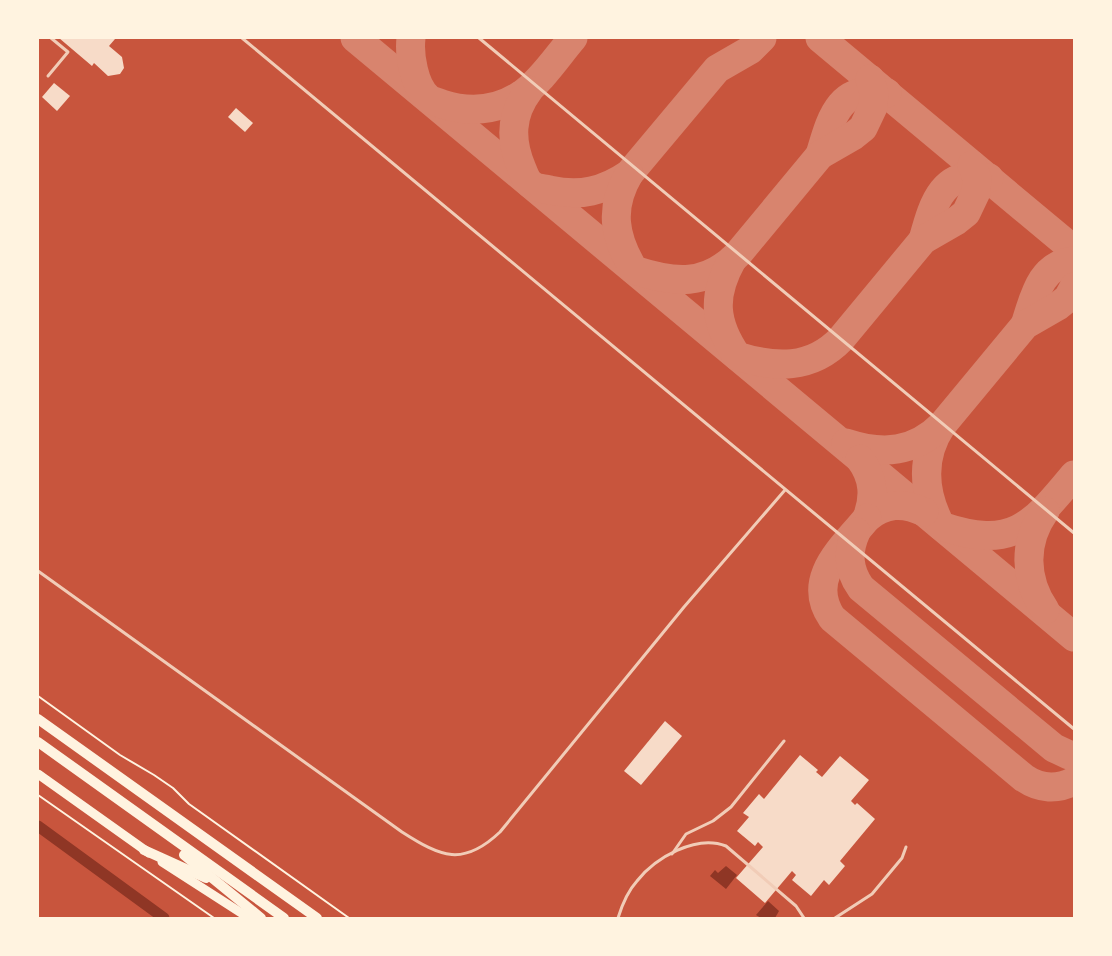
<svg xmlns="http://www.w3.org/2000/svg" width="1112" height="956" font-family="'Titillium Web',sans-serif">
	<style>
		.water { fill: #8f3625 }
		.lines { fill: none; stroke-linecap: round; stroke-linejoin: round }
		.canal { stroke: #8f3625; stroke-width: 11 }
		.taxiway { stroke: #d8846e; stroke-width: 29 }
		.building { fill: #f7dbc8 }
		.path { stroke: #fff3e0; stroke-width: 2 }
		.service { stroke: #f1ccb7; stroke-width: 3 }
		.secondary { stroke: #fff3e0; stroke-width: 9 }
		.trunk { stroke: #fff3e0; stroke-width: 10 }
	</style>
	<rect width="100%" height="100%" fill="#c8553d"/>
	<g class="water">
		<path d="M726,866L737,875L726,889L710,876L715,870L718,873Z"/>
		<path d="M768,901L779,911L775,918H761L756,915Z"/>
	</g>
	<g class="lines">
		<path class="canal" d="M38,826L164,918"/>
		<g class="taxiway">
			<path d="M355,38L1074,637"/>
			<path d="M411,38C409,55 414,86 428,98C431,101 438,102 442,104C470,113 497,111 522,94C540,83 559,54 573,38"/>
			<path d="M820,38L1074,250"/>
			<path d="M529,90C510,115 510,141 522,169C524,174 527,182 532,185C536,188 545,189 550,190C580,197 604,191 629,174L717,69L750,50L762,38"/>
			<path d="M820,155C831,118 839,83 887,93"/>
			<path d="M629,174C609,208 614,237 634,270C674,283 706,287 738,254L820,155L853,136L863,128L873,107L874,93L870,79"/>
			<path d="M923,240C933,204 942,168 989,178"/>
			<path d="M732,260C712,296 714,322 737,356C775,368 811,370 841,339L923,240L956,221L966,213L976,192L977,178L972,165"/>
			<path d="M1025,325C1034,298 1040,264 1074,261"/>
			<path d="M942,425C920,458 923,492 941,526C1012,550 1031,527 1074,475"/>
			<path d="M846,443C883,455 914,453 943,424L1025,325L1058,306L1068,298L1074,287"/>
			<path d="M860,459C874,478 875,497 867,518C885,503 903,502 924,512"/>
			<path d="M1045,511C1023,542 1024,579 1045,610"/>
			<path d="M867,518C843,548 805,578 832,618L1024,778C1040,789 1057,790 1074,781"/>
			<path d="M856,532C847,552 848,570 861,588L1054,748L1069,755H1074"/>
		</g>
	</g>
	<g class="building">
		<path d="M59,38H113L115,39L109,46L122,57L124,68L120,74L108,76L94,63L92,66Z"/>
		<path d="M54,83L70,96L57,111L42,97Z"/>
		<path d="M236,108L253,123L245,132L228,117Z"/>
		<path d="M665,721L682,736L641,785L624,771Z"/>
		<path d="M800,755L818,770L816,772L822,777L840,756L869,780L851,801L855,805L857,803L875,819L840,861L845,866L829,885L824,880L811,896L792,880L796,875L792,871L765,903L736,878L763,847L758,842L755,846L737,831L749,817L743,813L759,794L764,799Z"/>
	</g>
	<g class="lines">
		<g class="path">
			<path d="M38,696L120,755L154,775L173,788L189,804L349,918"/>
			<path d="M38,795L214,918"/>
		</g>
		<g class="service">
			<path d="M242,38L1074,729"/>
			<path d="M479,38L1074,533"/>
			<path d="M48,76L68,52L51,38"/>
			<path d="M38,571L402,832C441,857 463,867 500,832L684,607L785,490"/>
			<path d="M672,854L686,834L713,821L731,807L784,741"/>
			<path d="M618,918C622,905 627,892 637,881C655,858 696,834 726,846L796,906L804,918"/>
			<path d="M835,918L872,894L902,858L906,847"/>
		</g>
		<g class="secondary">
			<path d="M38,774L149,853"/>
			<path d="M162,862L249,918"/>
		</g>
		<g class="trunk">
			<path d="M38,719L317,918"/>
			<path d="M38,742L284,918"/>
			<path d="M144,850L206,878"/>
			<path d="M184,855L261,918"/>
		</g>
	</g>
	<rect width="1112" height="956" fill="none" stroke="#fff3e0" stroke-width="78"/>
</svg>
